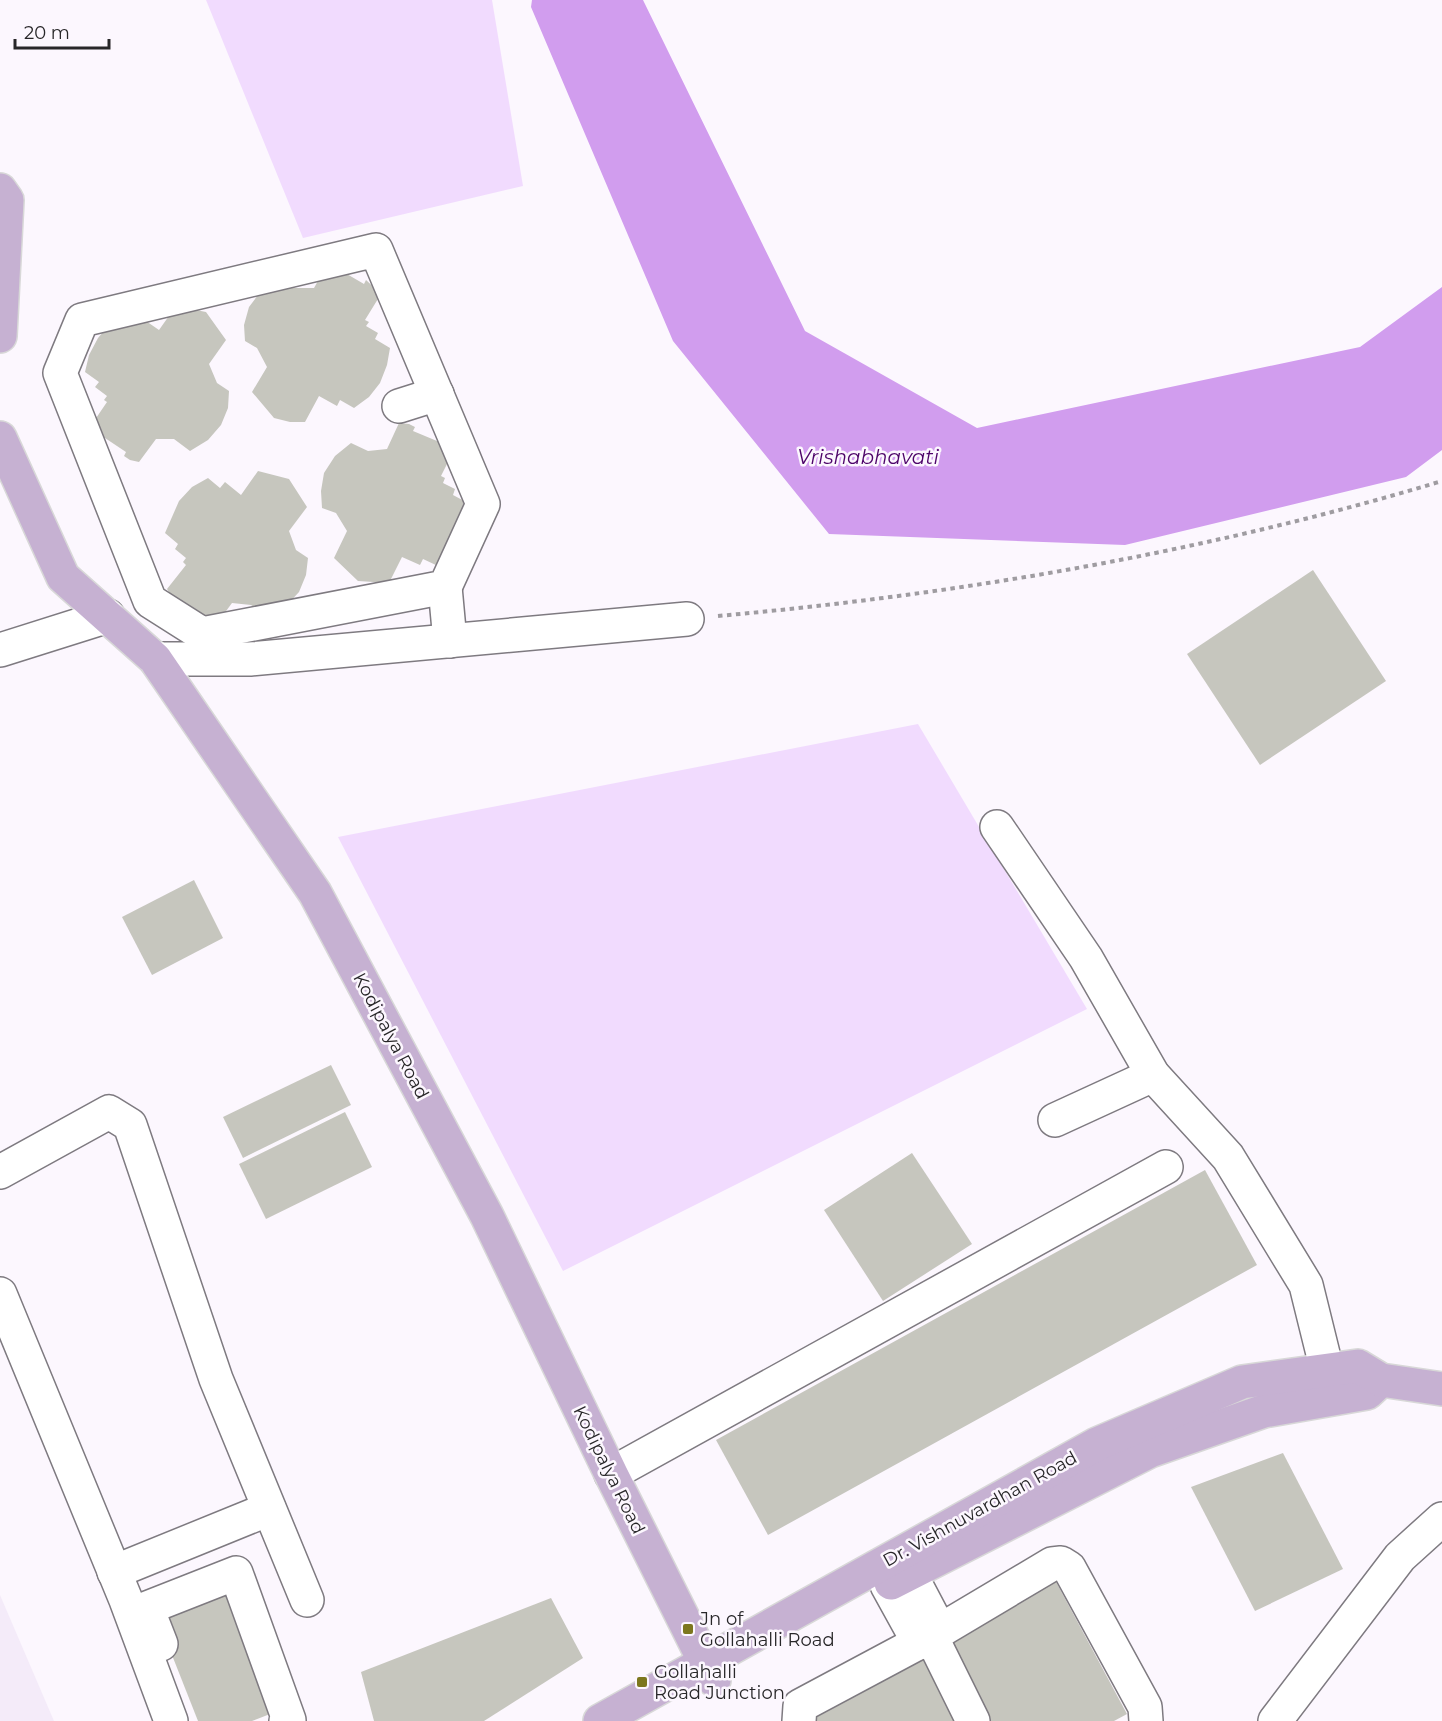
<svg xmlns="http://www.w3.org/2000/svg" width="1442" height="1721" font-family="Montserrat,sans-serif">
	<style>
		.built { fill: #f4ebf9 }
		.green { fill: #f1dbfe }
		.water { fill: #d19dee }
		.building { fill: #c6c6be }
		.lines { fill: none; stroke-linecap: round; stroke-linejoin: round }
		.minor-casing { stroke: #7e7a80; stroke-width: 36 }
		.major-casing { stroke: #d8d8d8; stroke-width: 36 }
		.path { stroke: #9f9ca1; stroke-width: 4; stroke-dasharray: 4.5 4.5; stroke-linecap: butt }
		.minor { stroke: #fff; stroke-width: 33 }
		.major { stroke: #c6b1d2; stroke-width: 33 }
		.poi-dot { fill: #7c771d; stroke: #fcf7fe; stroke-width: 2 }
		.labels { text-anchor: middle; stroke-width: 5; stroke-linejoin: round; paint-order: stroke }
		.street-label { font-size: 18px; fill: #282729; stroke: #fcf7fe }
		.poi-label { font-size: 18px; fill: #282729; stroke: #fcf7fe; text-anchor: start }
		.water-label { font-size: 20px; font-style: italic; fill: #4d0469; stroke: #fcf7fe }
	</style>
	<rect width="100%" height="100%" fill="#fcf7fe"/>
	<path class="built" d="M0,1595L54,1721H0Z"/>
	<g class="green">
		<path d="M206,0H492L523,186L303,238Z"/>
		<path d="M918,724L1087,1009L563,1271L338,837Z"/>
	</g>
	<path class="water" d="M532,0H643L805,331L977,428L1360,347L1442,287V450L1406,477L1125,545L829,534L673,341L531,7Z"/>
	<g class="building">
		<path d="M328,263L364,284L366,280L381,294L365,320L369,322L366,326L378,333L375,339L390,348L387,365L380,383L369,397L354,408L340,400L337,406L319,396L305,422H290L274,418L252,392L267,367L257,348L245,341L244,325L249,307L261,291L278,279L295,288H314Z"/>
		<path d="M176,306L206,312L226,340L209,364L217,383L229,391L228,408L221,425L208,440L190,451L174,439H156L139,462L130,460L124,456L126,452L105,438L103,442L90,427L107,402L104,400L107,396L95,387L99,382L85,372L89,355L98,338L110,324L125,315L139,324L143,319L159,330Z"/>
		<path d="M399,423L409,424L415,427L413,431L437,441L438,437L454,450L441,476L445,478L443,483L455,489L453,495L468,503L438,566L423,559L420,565L402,557L389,583L358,581L334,558L347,531L336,513L322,508L321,491L324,473L335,456L351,443L368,451L387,449Z"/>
		<path d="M258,471L289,479L307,507L289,531L296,550L308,558L306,575L299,592L285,607L267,616L251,605L232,603L215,626L182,601L180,604L174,600L167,589L186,565L183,562L186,558L175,549L178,544L165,533L179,501L192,487L208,478L220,488L225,482L241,495Z"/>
		<path d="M1313,570L1386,681L1260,765L1187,654Z"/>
		<path d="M194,880L223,938L152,975L122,917Z"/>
		<path d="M331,1065L351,1105L243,1158L223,1117Z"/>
		<path d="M345,1112L372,1167L266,1219L239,1164Z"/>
		<path d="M912,1153L972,1244L883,1301L824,1210Z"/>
		<path d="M1205,1170L1257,1265L768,1535L716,1440Z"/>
		<path d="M1283,1453L1343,1569L1255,1611L1191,1487Z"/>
		<path d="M1054,1578L1127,1714L1114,1721H989L944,1638Z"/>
		<path d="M233,1581L283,1709L252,1721H198L155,1612Z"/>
		<path d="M551,1598L583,1658L484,1721H374L361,1672Z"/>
		<path d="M920,1654L957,1721H812L809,1716Z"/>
	</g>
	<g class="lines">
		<defs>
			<g id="minor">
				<path d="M376,250L483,504L445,587L202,634L150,601L60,373L82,320Z"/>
				<path d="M399,406L437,394"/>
				<path d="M445,587L450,641"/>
				<path d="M0,650L108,616"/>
				<path d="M155,659H250L687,619"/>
				<path d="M997,827L1086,958L1153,1075L1228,1157L1306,1285L1327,1370"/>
				<path d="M1055,1120L1153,1075"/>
				<path d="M0,1172L109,1112L130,1125L216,1379L307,1600"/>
				<path d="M0,1294L126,1600L171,1721"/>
				<path d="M611,1474L1166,1167"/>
				<path d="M114,1572L269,1509"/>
				<path d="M910,1574L940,1631"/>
				<path d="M887,1585L919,1643"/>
				<path d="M931,1636L973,1721"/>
				<path d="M161,1644L147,1608L236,1573L289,1720L286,1721"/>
				<path d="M799,1721L800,1706L931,1636L1052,1564L1061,1563L1069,1568L1145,1707L1146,1721"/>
				<path d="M1275,1721L1400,1557L1442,1519"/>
			</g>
			<g id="major">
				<path d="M0,190L7,200L0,336"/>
				<path d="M0,438L63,577L155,659L315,893L487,1216L611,1474L714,1680"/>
				<path d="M891,1583L1150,1451L1264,1411L1367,1393L1381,1380"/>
				<path d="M600,1721L1097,1444L1242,1382L1358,1366L1381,1380L1442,1389"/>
			</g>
		</defs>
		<use href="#minor" class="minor-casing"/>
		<use href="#major" class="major-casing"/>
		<path class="path" d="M718,616C962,594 1207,552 1442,481"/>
		<use href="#minor" class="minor"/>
		<use href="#major" class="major"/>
	</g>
	<g class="poi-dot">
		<rect x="682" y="1623" width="12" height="12" rx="3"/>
		<rect x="636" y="1676" width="12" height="12" rx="3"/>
	</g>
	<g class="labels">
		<g class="street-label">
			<text transform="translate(391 1036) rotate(62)" y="6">Kodipalya Road</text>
			<text transform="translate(609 1470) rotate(64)" y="6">Kodipalya Road</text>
			<text transform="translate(980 1509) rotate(-29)" y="6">Dr. Vishnuvardhan Road</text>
		</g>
		<g class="poi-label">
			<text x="700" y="1625">Jn of<tspan x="700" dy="21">Gollahalli Road</tspan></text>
			<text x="654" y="1678">Gollahalli<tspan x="654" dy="21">Road Junction</tspan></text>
		</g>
		<g class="water-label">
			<text x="868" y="464">Vrishabhavati</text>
		</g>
	</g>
	<path d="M15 39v9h94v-9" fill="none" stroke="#282729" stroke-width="3"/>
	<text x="24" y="39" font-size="18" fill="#282729" stroke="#fcf7fe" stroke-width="4.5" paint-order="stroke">20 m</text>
</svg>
